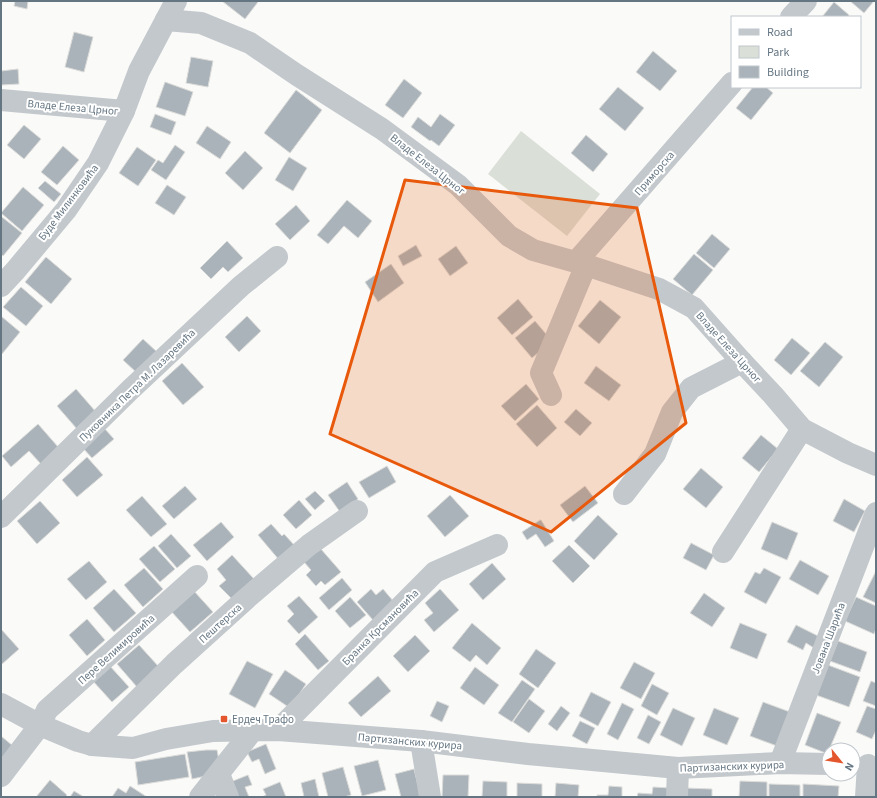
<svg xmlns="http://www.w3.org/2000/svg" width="877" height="798" font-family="'Source Sans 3',sans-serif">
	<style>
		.green { fill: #dadfd7 }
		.building { fill: #aab3b9; stroke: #dcdcda }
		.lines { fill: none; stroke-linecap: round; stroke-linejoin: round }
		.minor { stroke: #c3c8cc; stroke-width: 22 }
		.marked { fill: #e8590c; fill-opacity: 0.2; stroke: #e8590c; stroke-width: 3; stroke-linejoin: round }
		.poi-dot { fill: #e4572e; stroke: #fff; stroke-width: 1.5 }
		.labels { text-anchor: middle; stroke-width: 4; stroke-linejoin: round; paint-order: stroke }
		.street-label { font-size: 11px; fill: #657683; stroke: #fff }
		.poi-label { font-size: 11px; fill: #657683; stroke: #fff; text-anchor: start }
	</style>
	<rect width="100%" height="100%" fill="#fafaf8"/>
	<path class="green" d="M521,131L600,194L567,236L488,174Z"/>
	<g class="building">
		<path d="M15,1H28L27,9L14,6Z"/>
		<path d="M222,1H257L258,2L245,19Z"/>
		<path d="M850,1H874L864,13Z"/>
		<path d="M834,2L849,15L848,17H822Z"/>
		<path d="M74,32L93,37L84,72L65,67Z"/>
		<path d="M653,51L677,71L660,91L636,72Z"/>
		<path d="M191,57L213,61L208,87L186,83Z"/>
		<path d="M18,69L19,84L1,85V71Z"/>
		<path d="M404,79L422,93L403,118L385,105Z"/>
		<path d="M165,82L193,92L185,116L156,107Z"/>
		<path d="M618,87L644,108L625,131L599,109Z"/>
		<path d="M753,87H766L773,93L751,120L736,108Z"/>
		<path d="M296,90L322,110L290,153L264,133Z"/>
		<path d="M155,114L176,122L171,135L150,127Z"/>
		<path d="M440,114L455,125L439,146L431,140L430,141L411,127L418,117L431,127Z"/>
		<path d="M24,125L41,139L24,159L7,145Z"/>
		<path d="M207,126L231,142L220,159L196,143Z"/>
		<path d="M586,135L608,154L593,172L571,153Z"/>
		<path d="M175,145L185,152L166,180L151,170L158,160L163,163Z"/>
		<path d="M63,146L79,160L57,185L41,172Z"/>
		<path d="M137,147L156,160L138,186L119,173Z"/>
		<path d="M245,151L263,168L243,190L225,173Z"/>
		<path d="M289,157L307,168L293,191L275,180Z"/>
		<path d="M45,181L61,194L54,202L38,188Z"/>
		<path d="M167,185L186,197L174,215L155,203Z"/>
		<path d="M23,187L44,205L22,231L1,213Z"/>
		<path d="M347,200L372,221L358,238L344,226L328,244L317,235Z"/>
		<path d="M296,205L310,221L290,240L275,224Z"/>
		<path d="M2,217L22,233L3,256L1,254V218Z"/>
		<path d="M712,234L730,249L714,268L696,253Z"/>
		<path d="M227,241L243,258L228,272L223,267L211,279L200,268Z"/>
		<path d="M416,245L422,256L403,266L398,256Z"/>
		<path d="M456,246L468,263L450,276L438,259Z"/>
		<path d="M694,254L713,270L692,295L673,279Z"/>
		<path d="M46,257L72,279L51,304L25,282Z"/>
		<path d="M391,264L404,283L378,302L365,282Z"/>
		<path d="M21,287L43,306L26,326L3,307Z"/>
		<path d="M518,299L533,317L512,335L497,318Z"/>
		<path d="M600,300L621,317L599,344L578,326Z"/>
		<path d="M1,316L20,332L2,354L1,353Z"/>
		<path d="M247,316L261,331L239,352L225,337Z"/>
		<path d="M535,321L552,341L532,358L515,338Z"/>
		<path d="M792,338L810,353L791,375L774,360Z"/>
		<path d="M143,339L157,352L137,373L123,360Z"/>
		<path d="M825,342L843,357L819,387L800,371Z"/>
		<path d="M182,363L204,387L183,405L162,381Z"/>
		<path d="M596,366L621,385L609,401L584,383Z"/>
		<path d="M526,384L539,399L515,421L501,406Z"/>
		<path d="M76,389L96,412L77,429L57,406Z"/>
		<path d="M537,405L557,428L537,447L516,424Z"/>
		<path d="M576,409L592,423L580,436L564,422Z"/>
		<path d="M38,424L59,448L41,464L29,451L11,467L2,456Z"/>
		<path d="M104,428L114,439L92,458L82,447Z"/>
		<path d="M761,435L778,449L759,472L742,458Z"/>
		<path d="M87,457L103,475L77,497L62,480Z"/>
		<path d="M387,466L396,482L369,498L359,482Z"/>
		<path d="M701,468L723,487L706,508L683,489Z"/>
		<path d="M347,482L358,499L340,512L328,495Z"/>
		<path d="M185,486L197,499L174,519L162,506Z"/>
		<path d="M585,486L598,503L573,522L560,505Z"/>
		<path d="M315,491L325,501L315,510L305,499Z"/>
		<path d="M450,495L469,516L445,537L427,516Z"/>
		<path d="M142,496L167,524L151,537L126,510Z"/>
		<path d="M844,499L865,511L854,532L833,521Z"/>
		<path d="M299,500L312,515L296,529L283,515Z"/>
		<path d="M40,501L60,523L37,544L17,521Z"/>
		<path d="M598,515L618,534L594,560L574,541Z"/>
		<path d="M540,520H541L554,541L545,547L536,534L527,540L522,532Z"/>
		<path d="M221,522L234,537L207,561L193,545Z"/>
		<path d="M772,522L798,533L787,560L761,549Z"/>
		<path d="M271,524L282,536L284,534L296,547L280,561L258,535Z"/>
		<path d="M171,534L191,556L177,568L158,546Z"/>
		<path d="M691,543L714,555L706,570L683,558Z"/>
		<path d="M569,545L590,566L573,583L552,561Z"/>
		<path d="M154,546L175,569L160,582L139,559Z"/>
		<path d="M320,548L341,572L325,585L321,581L316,586L306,575L311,570L304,562Z"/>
		<path d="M232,555L254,579L232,599L219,586L226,580L217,569Z"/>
		<path d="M800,560L829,576L818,595L789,579Z"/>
		<path d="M89,561L107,582L86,600L67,579Z"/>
		<path d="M492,563L506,579L483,600L469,584Z"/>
		<path d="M144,568L163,589L143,607L124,585Z"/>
		<path d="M764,568L781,577L766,604L744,592L755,572L760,574Z"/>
		<path d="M876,571V603L863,597Z"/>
		<path d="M342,578L352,590L329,610L319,598Z"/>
		<path d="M114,589L136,613L114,632L93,608Z"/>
		<path d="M371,589L376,595L383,589L394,602L373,620L357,602Z"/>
		<path d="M440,589L459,610L434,632L424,620L433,613L425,603Z"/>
		<path d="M193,590L213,612L190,632L170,610Z"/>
		<path d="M704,593L725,608L712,627L690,613Z"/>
		<path d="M299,596L318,617L299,634L287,621L294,614L287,606Z"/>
		<path d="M350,597L366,615L350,628L335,611Z"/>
		<path d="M856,597L876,606V629L874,634L845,621Z"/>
		<path d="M87,619L105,640L87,656L69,635Z"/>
		<path d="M472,623L501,648L487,665L476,655L470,662L452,648Z"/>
		<path d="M740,623L767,634L757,659L730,648Z"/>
		<path d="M796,625L820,637L814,648L806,643L803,650L787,642Z"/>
		<path d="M1,629L19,649L1,665Z"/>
		<path d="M305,634L329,661L318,670L295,644Z"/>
		<path d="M415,635L430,651L408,672L393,656Z"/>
		<path d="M838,641L867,652L860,672L830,661Z"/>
		<path d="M139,645L159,667L137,687L117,664Z"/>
		<path d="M536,649L556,663L538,688L519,674Z"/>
		<path d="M247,661L273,674L255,708L229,694Z"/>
		<path d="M634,662L655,673L641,699L620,688Z"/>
		<path d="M109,665L129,687L112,702L92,680Z"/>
		<path d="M828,665L860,677L849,707L816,695Z"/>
		<path d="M475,667L499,685L484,705L460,688Z"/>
		<path d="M285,670L306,684L290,708L269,694Z"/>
		<path d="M378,676L391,691L361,717L348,703Z"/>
		<path d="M522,680L535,689L512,722L498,713Z"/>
		<path d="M871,681L876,683V706L863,701Z"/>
		<path d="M652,684L669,693L657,715L641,706Z"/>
		<path d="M591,692L611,702L598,726L579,716Z"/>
		<path d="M529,699L545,711L529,733L513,722Z"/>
		<path d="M437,701L449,706L442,722L430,716Z"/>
		<path d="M763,702L790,712L777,746L750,736Z"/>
		<path d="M622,703L634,709L618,740L607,734Z"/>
		<path d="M561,706L570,713L557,731L548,724Z"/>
		<path d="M867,706L876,709V730L872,739L856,732Z"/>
		<path d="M673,708L695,718L682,746L660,735Z"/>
		<path d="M714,708L739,718L727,745L703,735Z"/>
		<path d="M817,713L841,722L829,750L828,754L805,745Z"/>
		<path d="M648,715L661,722L649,744L637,738Z"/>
		<path d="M580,721L595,728L587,744L572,736Z"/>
		<path d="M1,736L13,746L1,759Z"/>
		<path d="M266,744L276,769L265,774L259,759L252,762L247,752Z"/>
		<path d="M206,750H217L219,761L206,776L192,779L187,752Z"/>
		<path d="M185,754L189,777L138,785L135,762Z"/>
		<path d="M378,760L386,790L362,796L354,766Z"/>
		<path d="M343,767L351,795L344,797H328L322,773Z"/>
		<path d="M414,769L421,797H401L395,774Z"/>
		<path d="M248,775L252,785L245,787L249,797H233L228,783Z"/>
		<path d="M443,775H469L468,797H442Z"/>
		<path d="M315,779L319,797H304L301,783Z"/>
		<path d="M50,780L67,795L65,797H36Z"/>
		<path d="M483,781L507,782V797H482Z"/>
		<path d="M740,781L767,782V797H739Z"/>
		<path d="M280,782L286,797H262L266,795L263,789Z"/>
		<path d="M517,783L542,784V797H517Z"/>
		<path d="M556,783L579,785L578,797H555Z"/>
		<path d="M769,784L800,785V797H769Z"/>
		<path d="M803,784L839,786L838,797H803Z"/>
		<path d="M130,786L147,797H112L118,788L126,793Z"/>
		<path d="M609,786L622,787V797H597V795H608Z"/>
		<path d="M653,787L670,788L669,797H637L638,793L652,794Z"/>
		<path d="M685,788L712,789V797H685Z"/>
		<path d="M74,791L84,797H70Z"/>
	</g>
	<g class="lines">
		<g class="minor">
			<path d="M791,17L806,1"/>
			<path d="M166,20L201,23L250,43L297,75L382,129L458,185L509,236L533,250L586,265L659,289L694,308L742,362L773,395L802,429L848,453L876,465"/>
			<path d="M1,100L124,111L139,71L176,1"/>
			<path d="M576,262L732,83"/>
			<path d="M1,286L15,271L66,210L98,163L124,111"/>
			<path d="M551,395L541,373L586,265"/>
			<path d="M624,494L655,454L672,412L691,388L742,362"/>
			<path d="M1,517L130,390L241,286L277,257"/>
			<path d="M723,552L802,429"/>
			<path d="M1,704L40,725L78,741L92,745L133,748L166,739L213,731L278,730L421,741L528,754L678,768L780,763L829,764"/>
			<path d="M278,730L435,572L497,545"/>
			<path d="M421,741L430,797"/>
			<path d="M92,745L174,664L247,598L309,545L357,511"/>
			<path d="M780,763L876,513"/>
			<path d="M219,774L228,797"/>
			<path d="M1,776L40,725L47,710L197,576"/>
			<path d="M200,797L253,730"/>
			<path d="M677,797L678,768"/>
			<path d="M866,797L868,765"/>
		</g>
	</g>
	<path class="marked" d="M405,180L637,208L686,423L551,532L330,434Z"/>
	<rect class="poi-dot" x="220" y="715" width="8" height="8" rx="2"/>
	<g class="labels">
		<g class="street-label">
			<text transform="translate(73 107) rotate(5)" y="4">Владе Елеза Црног</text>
			<text transform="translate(428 164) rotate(38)" y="4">Владе Елеза Црног</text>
			<text transform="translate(654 173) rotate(-49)" y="4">Приморска</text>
			<text transform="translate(68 202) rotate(-53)" y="4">Буде Милинковића</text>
			<text transform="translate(729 347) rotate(48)" y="4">Владе Елеза Црног</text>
			<text transform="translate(137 385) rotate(-44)" y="4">Пуковника Петра М. Лазаревића</text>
			<text transform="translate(220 623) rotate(-42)" y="4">Пештерска</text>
			<text transform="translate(380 627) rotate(-45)" y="4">Бранка Крсмановића</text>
			<text transform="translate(828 638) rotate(-69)" y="4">Јована Шарића</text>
			<text transform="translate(116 649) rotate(-42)" y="4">Пере Велимировића</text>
			<text transform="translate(410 741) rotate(5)" y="4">Партизанских курира</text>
			<text transform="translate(732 766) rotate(-2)" y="4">Партизанских курира</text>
		</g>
		<g class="poi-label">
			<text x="232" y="723">Ердеч Трафо</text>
		</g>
	</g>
	<rect width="877" height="798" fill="none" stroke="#657683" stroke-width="4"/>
	<rect x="731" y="16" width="130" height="72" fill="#ffffff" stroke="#c1c8cd"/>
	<rect x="739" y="29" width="20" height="6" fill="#c3c8cc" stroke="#c1c8cd"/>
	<text x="767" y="36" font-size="12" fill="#657683">Road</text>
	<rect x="739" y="46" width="20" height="12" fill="#dadfd7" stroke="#c1c8cd"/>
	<text x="767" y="56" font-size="12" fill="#657683">Park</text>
	<rect x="739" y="66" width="20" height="12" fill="#aab3b9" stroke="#c1c8cd"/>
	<text x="767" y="76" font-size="12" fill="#657683">Building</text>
	<g transform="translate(841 762) rotate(120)"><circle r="19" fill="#ffffff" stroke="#c1c8cd"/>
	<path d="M0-3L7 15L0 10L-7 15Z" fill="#e4572e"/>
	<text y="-6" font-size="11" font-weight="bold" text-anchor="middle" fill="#657683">N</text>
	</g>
</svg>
